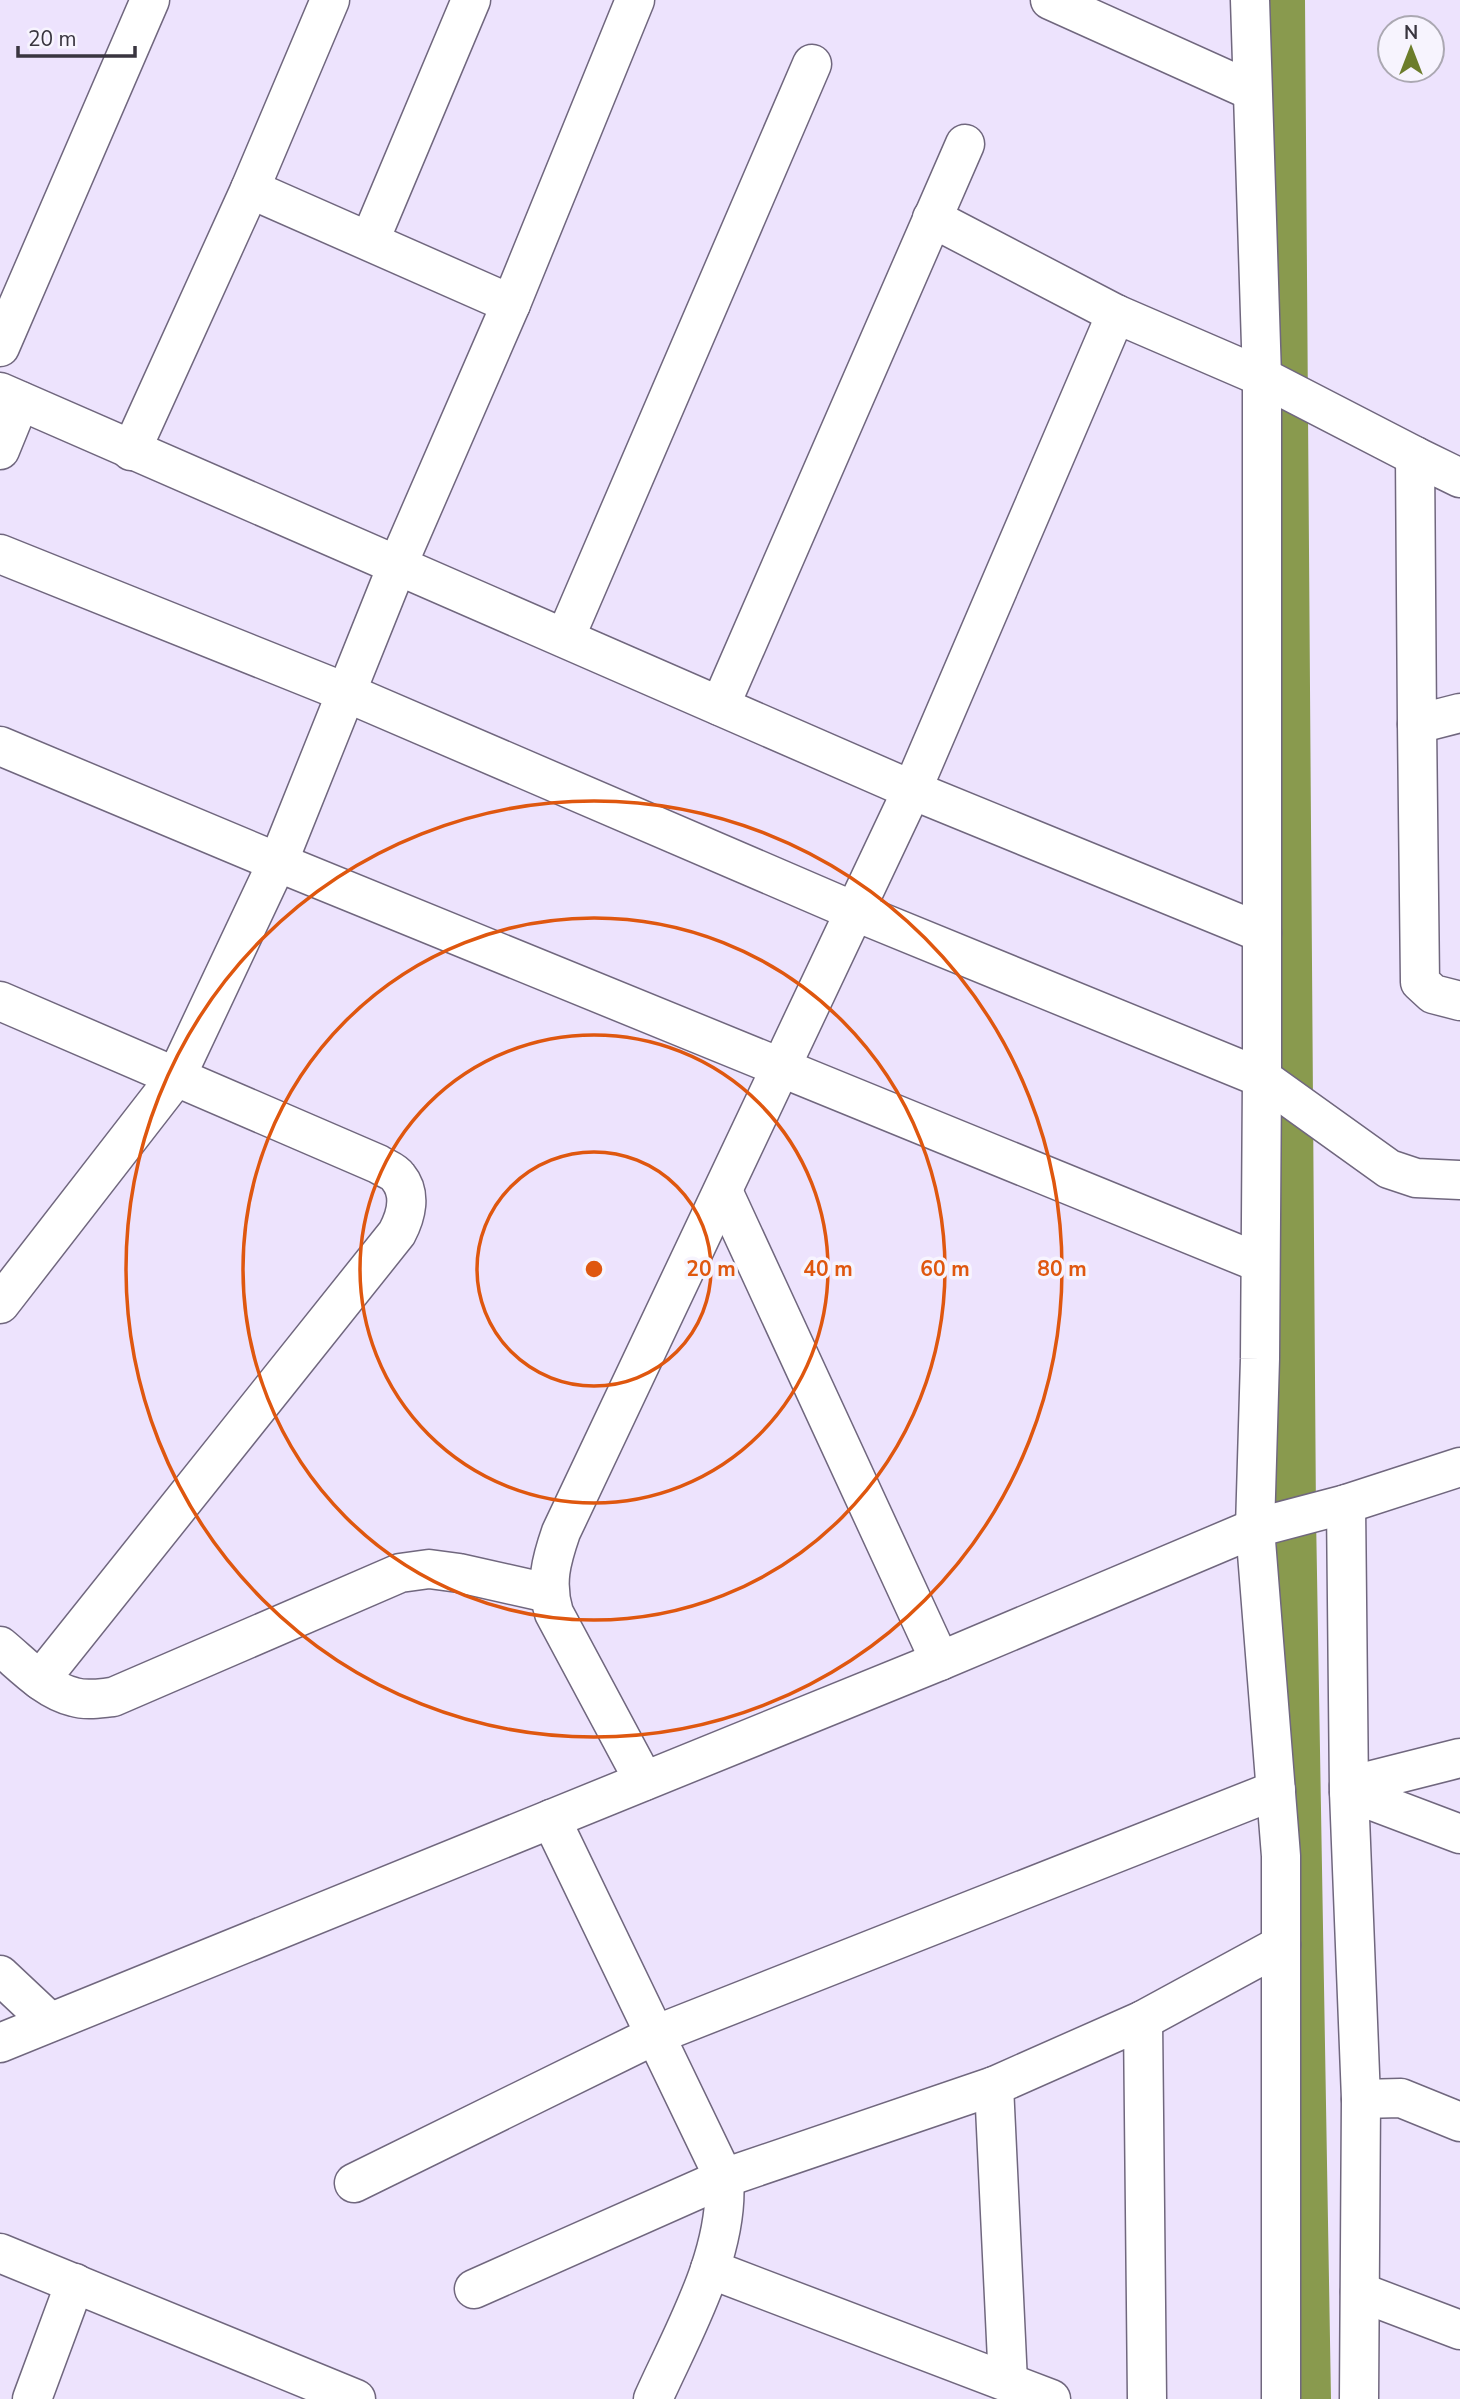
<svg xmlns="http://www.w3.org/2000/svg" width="1460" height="2399" font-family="'Nunito Sans',sans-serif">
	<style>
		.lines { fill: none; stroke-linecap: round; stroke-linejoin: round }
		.canal { stroke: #899a4e; stroke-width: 40 }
		.minor-casing { stroke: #70677e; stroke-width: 41 }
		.minor { stroke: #fff; stroke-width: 38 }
		.ring { fill: none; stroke: #df570f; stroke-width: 3.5 }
		.centre { fill: #df570f; stroke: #f7f4fe; stroke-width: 3.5 }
		.ring-label { font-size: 21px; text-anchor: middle; font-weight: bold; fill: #df570f; stroke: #f7f4fe; stroke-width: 7; stroke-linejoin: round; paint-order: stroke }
	</style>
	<rect width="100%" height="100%" fill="#ede3fd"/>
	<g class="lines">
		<path class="canal" d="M1285,0L1296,1515L1311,2399"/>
		<defs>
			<g id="minor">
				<path d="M1050,0L1252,91"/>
				<path d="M1250,0L1262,377V1078L1260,1359L1255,1528L1281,1856V2399"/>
				<path d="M250,189L511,304"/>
				<path d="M932,218L1116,314"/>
				<path d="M370,240L471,0"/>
				<path d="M0,347L150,0"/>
				<path d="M0,392L912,790L1262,933"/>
				<path d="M0,450L20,401"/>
				<path d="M131,451L250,189L330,0"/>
				<path d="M1460,478L1415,456L1417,724L1460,713"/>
				<path d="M0,554L347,693L856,912L1262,1078L1389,1169L1416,1178L1460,1180"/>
				<path d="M565,638L812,64"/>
				<path d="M720,706L965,144"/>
				<path d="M1417,724L1420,982L1433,994L1460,1001"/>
				<path d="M0,746L277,862L1260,1263"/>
				<path d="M0,1001L378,1164C384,1168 394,1171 398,1177C412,1194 406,1216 397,1233L40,1680"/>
				<path d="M723,1191L940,1661"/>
				<path d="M0,1304L176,1077L283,850L397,566L511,304L635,0"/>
				<path d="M1346,1504L1349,1792L1361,2099L1359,2399"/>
				<path d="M0,1646C22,1664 45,1690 74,1697C87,1701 101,1698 113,1697L400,1573L429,1569L459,1573L548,1593"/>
				<path d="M644,1781L554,1613C545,1583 551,1561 561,1532L912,790L1116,314L1262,377L1415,456"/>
				<path d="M1349,1786L1460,1758"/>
				<path d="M1349,1792L1460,1834"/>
				<path d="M551,1819L724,2178C730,2252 683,2332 653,2399"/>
				<path d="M0,1975L50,2022"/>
				<path d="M1143,2020L1281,1945"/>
				<path d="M0,2043L940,1661L1255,1528L1346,1504L1460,1467"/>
				<path d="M994,2086L1008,2382"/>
				<path d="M1361,2099L1401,2098L1460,2122"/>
				<path d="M354,2183L655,2035L1276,1790"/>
				<path d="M0,2253L356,2399"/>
				<path d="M710,2269L1051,2399"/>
				<path d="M474,2289L724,2178L994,2086L1143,2020L1147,2399"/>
				<path d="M1360,2292L1460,2330"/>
				<path d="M32,2399L75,2283"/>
			</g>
		</defs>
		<use href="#minor" class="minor-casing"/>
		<use href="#minor" class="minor"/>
	</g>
	<g class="ring">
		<circle cx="594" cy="1269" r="117"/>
		<circle cx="594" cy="1269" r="234"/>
		<circle cx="594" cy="1269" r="351"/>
		<circle cx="594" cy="1269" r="468"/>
	</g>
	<circle cx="594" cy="1269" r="10" class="centre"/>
	<g class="ring-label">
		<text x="711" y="1276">20 m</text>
		<text x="828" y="1276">40 m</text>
		<text x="945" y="1276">60 m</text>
		<text x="1062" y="1276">80 m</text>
	</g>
	<g transform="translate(1411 49)"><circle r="33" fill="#f7f4fe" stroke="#aba8b2" stroke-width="2"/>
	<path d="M0-5L12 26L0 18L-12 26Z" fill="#6c7d2b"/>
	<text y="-10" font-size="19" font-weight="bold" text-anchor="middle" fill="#39353f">N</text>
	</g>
	<path d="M18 46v10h117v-10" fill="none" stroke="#39353f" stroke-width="3.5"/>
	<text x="28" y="46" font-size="21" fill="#39353f" stroke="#f7f4fe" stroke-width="5" paint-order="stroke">20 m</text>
</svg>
